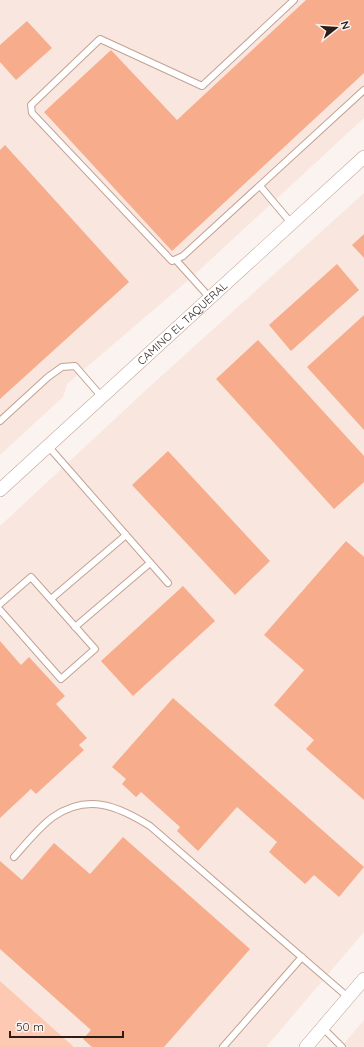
<svg xmlns="http://www.w3.org/2000/svg" width="364" height="1047" font-family="Quicksand,sans-serif">
	<style>
		.built { fill: #f9e7df }
		.green { fill: #fec9b2 }
		.building { fill: #f7ad8b }
		.lines { fill: none; stroke-linecap: round; stroke-linejoin: round }
		.service-casing { stroke: #c3a293; stroke-width: 8 }
		.minor-casing { stroke: #c3a293; stroke-width: 14 }
		.service { stroke: #fff; stroke-width: 6 }
		.minor { stroke: #fff; stroke-width: 13 }
		.labels { text-anchor: middle; stroke-width: 4; stroke-linejoin: round; paint-order: stroke }
		.street-label { font-size: 11px; fill: #2b1e19; stroke: #faf3f0 }
	</style>
	<rect width="100%" height="100%" fill="#faf3f0"/>
	<g class="built">
		<path d="M0,0H364V118L192,277L67,384L63,397L0,455Z"/>
		<path d="M364,193V932L266,1047H74L0,981V526L147,389Z"/>
		<path d="M364,1020V1047H341Z"/>
	</g>
	<path class="green" d="M0,981L74,1047H0Z"/>
	<g class="building">
		<path d="M306,0H364V73L172,251L44,112L111,50L177,120Z"/>
		<path d="M27,21L52,48L16,80L0,62V45Z"/>
		<path d="M5,145L129,282L0,399V150Z"/>
		<path d="M364,234V258L352,245Z"/>
		<path d="M337,264L359,290L291,351L269,325Z"/>
		<path d="M364,315V430L307,367Z"/>
		<path d="M258,340L364,456V482L334,509L216,379Z"/>
		<path d="M168,451L270,561L235,595L132,485Z"/>
		<path d="M346,541L364,557V800L306,749L314,740L274,705L304,670L264,635Z"/>
		<path d="M183,586L215,621L133,696L101,661Z"/>
		<path d="M0,641L21,665L29,657L65,696L56,704L87,738L79,745L84,750L36,794L31,789L0,818Z"/>
		<path d="M173,698L364,867L339,897L314,875L305,884L269,852L277,842L237,807L198,851L177,831L180,827L141,792L136,797L122,784L126,779L112,767Z"/>
		<path d="M123,837L250,949L164,1047H92L83,1039L91,1030L0,949V861L22,880L54,843L90,874Z"/>
	</g>
	<g class="lines">
		<defs>
			<g id="service">
				<path d="M294,0L202,86L100,39L31,105L32,113L172,261L183,256L364,90"/>
				<path d="M260,186L292,224"/>
				<path d="M176,260L210,298"/>
				<path d="M0,421L48,377L62,367L75,366L101,396"/>
				<path d="M48,446L168,583"/>
				<path d="M51,599L126,535"/>
				<path d="M0,604L31,577L95,649L61,679L0,610"/>
				<path d="M75,627L150,563"/>
				<path d="M14,857C26,844 38,828 53,817C88,793 118,806 150,826L349,998"/>
				<path d="M323,1028L342,1047"/>
				<path d="M223,1047L302,957"/>
			</g>
			<g id="minor">
				<path id="s1" d="M0,490L364,157"/>
				<path d="M306,1047L364,979"/>
			</g>
		</defs>
		<use href="#service" class="service-casing"/>
		<use href="#minor" class="minor-casing"/>
		<use href="#service" class="service"/>
		<use href="#minor" class="minor"/>
	</g>
	<g class="labels">
		<g class="street-label">
			<text dy="4" stroke="none"><textPath href="#s1" startOffset="247">CAMINO EL TAQUERAL</textPath></text>
		</g>
	</g>
	<g transform="translate(336 28) rotate(73)" stroke="#faf3f0" stroke-width="3" paint-order="stroke">
	<path d="M0-3L7 15L0 10L-7 15Z" fill="#2b1e19"/>
	<text y="-6" font-size="11" font-weight="bold" text-anchor="middle" fill="#2b1e19">N</text>
	</g>
	<path d="M10 1031v6h113v-6" fill="none" stroke="#2b1e19" stroke-width="2"/>
	<text x="16" y="1031" font-size="12" fill="#2b1e19" stroke="#faf3f0" stroke-width="3" paint-order="stroke">50 m</text>
</svg>
